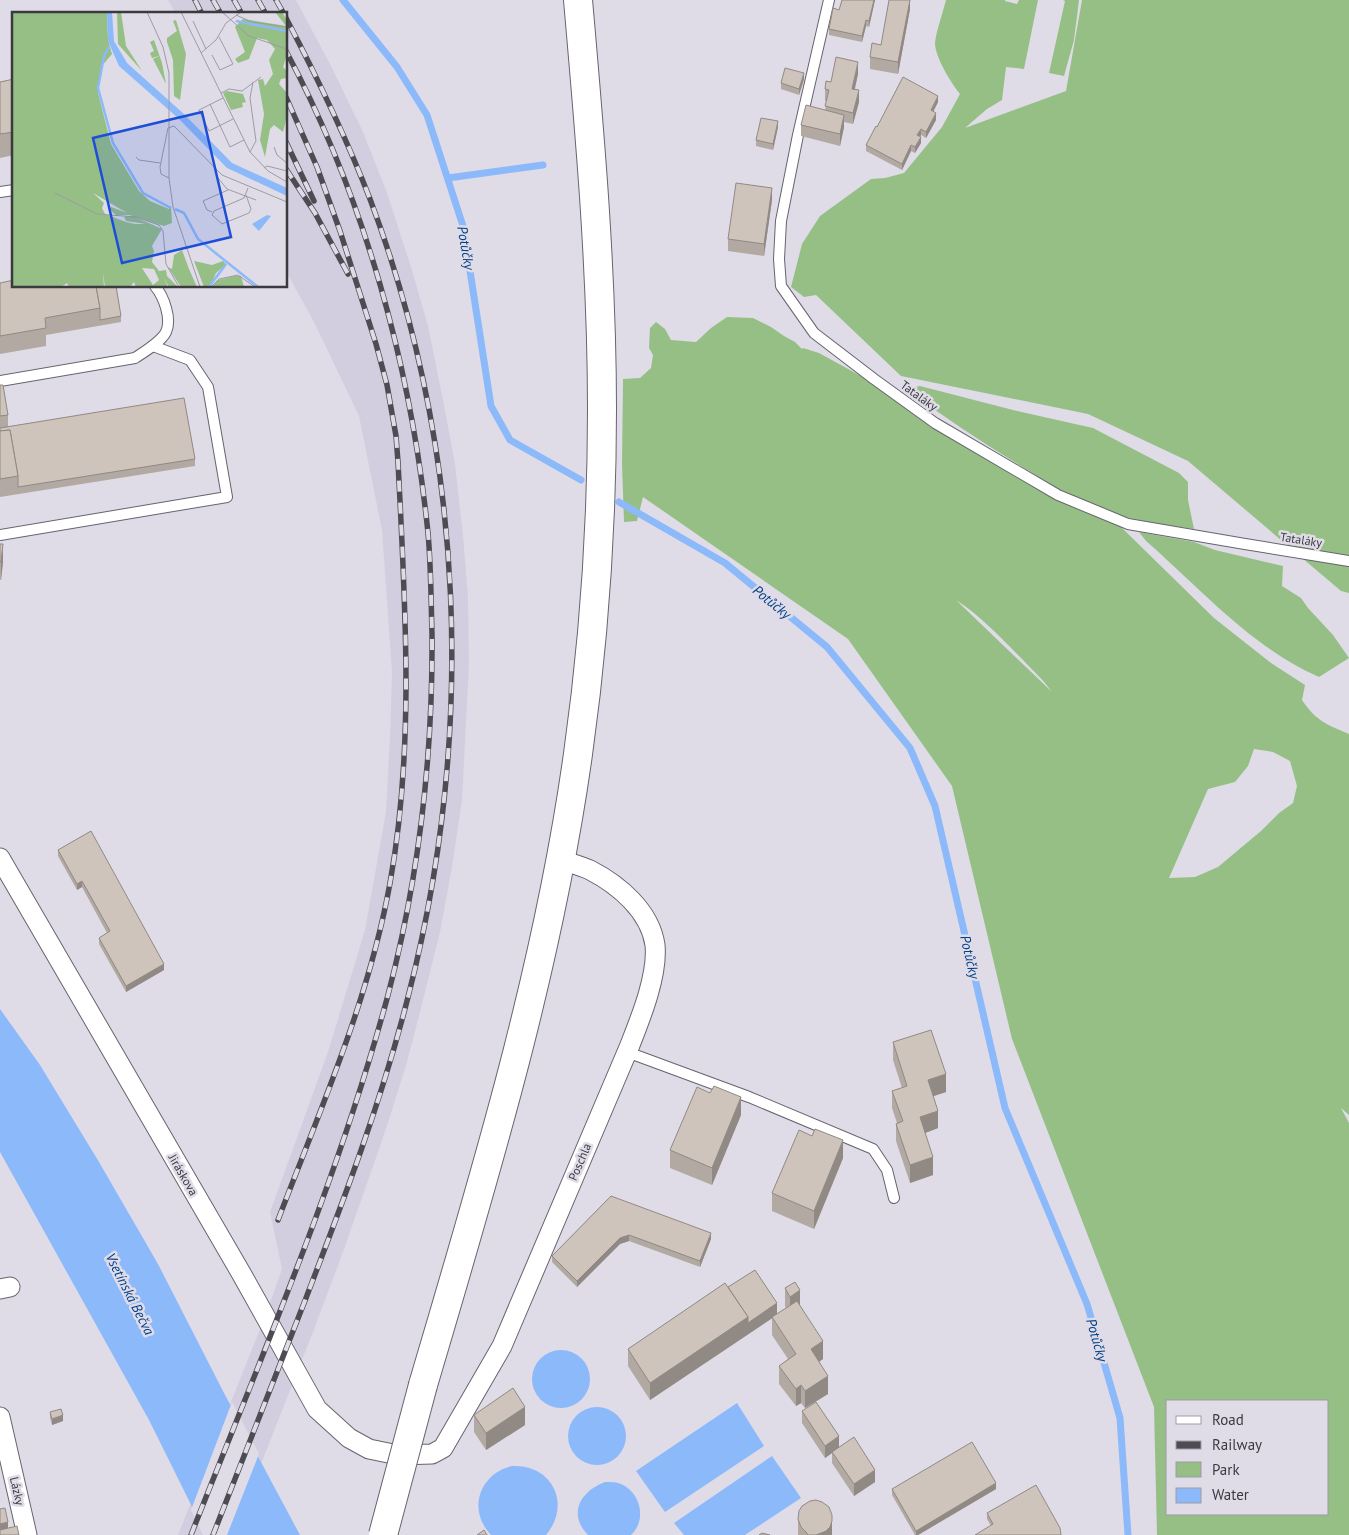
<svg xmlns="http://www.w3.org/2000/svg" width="1349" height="1535" font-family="'PT Sans',sans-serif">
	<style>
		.built { fill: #d2cedf }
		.green { fill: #96bf85; fill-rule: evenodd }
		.water { fill: #8cb9fa }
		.pier { fill: #dfdce8 }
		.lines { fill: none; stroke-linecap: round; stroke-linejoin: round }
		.stream { stroke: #8cb9fa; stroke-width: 7 }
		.lane-casing { stroke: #66646e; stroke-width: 12 }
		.street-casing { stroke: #66646e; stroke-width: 21 }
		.primary-casing { stroke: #66646e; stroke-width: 30 }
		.lane { stroke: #fff; stroke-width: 10 }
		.street { stroke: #fff; stroke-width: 19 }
		.primary { stroke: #fff; stroke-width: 28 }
		.rail-casing { stroke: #4e4c52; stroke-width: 5.5 }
		.rail { stroke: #dfdce8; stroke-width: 4; stroke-dasharray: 11; stroke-linecap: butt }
		.primary-bridge-casing { stroke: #66646e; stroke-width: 30; stroke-linecap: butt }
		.primary-bridge { stroke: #fff; stroke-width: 28 }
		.wall { fill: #b1a9a2 }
		.shaded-wall { fill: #908984 }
		.building { fill: #cec4bc; stroke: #908984 }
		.labels { text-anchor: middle; stroke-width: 5; stroke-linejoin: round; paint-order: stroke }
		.street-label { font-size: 12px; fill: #3b3a3f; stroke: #dfdce8 }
		.water-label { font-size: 14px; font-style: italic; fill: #03408a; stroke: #dfdce8 }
		.inset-river { fill: none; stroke: #8cb9fa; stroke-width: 2.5 }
		.inset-road { fill: none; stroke: #9d9ba4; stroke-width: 1 }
		.view { fill: #1d4ed8; fill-opacity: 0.15; stroke: #1d4ed8; stroke-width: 2.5 }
		.inset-edge { fill: none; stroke: #3b3a3f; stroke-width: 2.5 }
	</style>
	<rect width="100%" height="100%" fill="#dfdce8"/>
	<path class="built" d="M168,0H296L331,66L363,132L387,193L411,267L428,326L443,400L455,464L463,536L468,597L469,664L462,800L452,867L440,932L423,1000L407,1062L386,1129L343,1252L313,1332L233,1535H178L266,1314L282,1269L270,1212L328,1052L365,930L386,812L390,738L392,672L382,530L359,416L315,324L286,271V14H176Z"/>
	<g class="green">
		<path d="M946,0H1005V1L1017,4L1019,0H1038L1024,69L1006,67L1002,100L987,109L965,128L1066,91L1082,0H1349V593L1341,591L1188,461L1088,414L901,376L816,295L804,297L791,287L802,244L820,216L871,179L885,178L904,173L942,127L960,94C951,83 935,57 935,43C936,32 943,12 946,0Z"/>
		<path d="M1063,0H1079L1074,40L1064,76L1049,73L1065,1Z"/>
		<path d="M727,317L753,318L771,327L784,336L795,342L802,349L803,348L819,353L881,387L1002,465L1070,506L1121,527L1214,618L1271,663L1305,685L1302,700C1316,721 1326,724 1349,734V1115L1341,1108L1349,1123V1535H1157L1154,1407L1012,1039L952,786L848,639L643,497L637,521L624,522L622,464L623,379L640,378L651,368L653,355L649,348L650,328L656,322L665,329L671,340L696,342L711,328ZM956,600C981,616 1002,639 1023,660C1032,670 1044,680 1051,691ZM1254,749L1273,752L1290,761L1297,786L1293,803L1279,813L1261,831L1218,867L1195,877L1169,878L1208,789L1235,782L1248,766ZM1168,1401H1328V1514H1168Z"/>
		<path d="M920,386L1013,410L1093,428L1179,473L1188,482V500L1194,529C1160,524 1126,520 1094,507C1069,497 1046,481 1024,468C983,443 944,417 906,389Z"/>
		<path d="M1139,532L1194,542L1215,550L1283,566L1282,586L1301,598L1308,608L1333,635L1349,658L1319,677C1251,647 1201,589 1146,541Z"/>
	</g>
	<g class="water">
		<path d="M0,1009L40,1065L99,1162L158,1264L224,1393L300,1535H206L149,1420L0,1152Z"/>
		<circle cx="561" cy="1379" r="29"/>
		<path d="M737,1403L764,1446L665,1512L636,1471Z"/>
		<circle cx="597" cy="1436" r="29"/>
		<path d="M772,1456L801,1498L745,1535H684L674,1523Z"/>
		<path d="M512,1466C552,1464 572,1504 546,1535H491C467,1510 479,1474 512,1466Z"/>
		<path d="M605,1482C611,1482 616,1482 621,1484C641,1493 647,1520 631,1535H588C567,1513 581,1491 605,1482Z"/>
	</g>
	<path class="pier" d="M232,1402L259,1454L227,1535H203L191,1510Z"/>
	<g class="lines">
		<g class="stream">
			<path d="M343,0L397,67L427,115L463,226L491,406L510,440L581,480"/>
			<path d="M448,178L543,165"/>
			<path d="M619,502L725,563L827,647L910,748L935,806L1005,1108L1087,1304L1120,1418L1128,1535"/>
		</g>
		<defs>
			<g id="lane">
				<path d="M829,0L798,135L781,221L779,259L781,286L814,333L874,379L935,423L1058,495L1128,524L1245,544L1349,561"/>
				<path d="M0,192L14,190"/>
				<path d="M0,381L135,358C144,352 161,342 166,332C172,319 164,297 155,286"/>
				<path d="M0,535L227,497L208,387L190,360L153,346"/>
				<path d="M627,1052L749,1097L873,1149L887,1170L894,1198"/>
			</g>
			<g id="street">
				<path d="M0,858L241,1273L317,1409L349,1438L369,1449L398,1455L432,1454L443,1448L502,1346L630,1045C641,1017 658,975 655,945C650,911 619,885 590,870C581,866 570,863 561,860"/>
				<path d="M0,1289L10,1287"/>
				<path d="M0,1417L27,1535"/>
			</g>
			<path id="primary" d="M423,1385C484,1178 548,969 578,754C594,641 602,524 602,409C602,272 590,136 578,0"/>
		</defs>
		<use href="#lane" class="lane-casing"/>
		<use href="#street" class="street-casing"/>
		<use href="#primary" class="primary-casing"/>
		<use href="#lane" class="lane"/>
		<use href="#street" class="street"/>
		<use href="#primary" class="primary"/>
		<defs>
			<g id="rail">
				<path d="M195,0L202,14"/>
				<path d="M213,0L221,14"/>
				<path d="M234,0L242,14"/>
				<path d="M258,0L266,14"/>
				<path d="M276,0L284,14"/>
				<path d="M286,142L314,201"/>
				<path d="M286,169L315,213L348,274"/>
				<path d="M278,1220C320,1110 369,1000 390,883C415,745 405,602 398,462L396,436L387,385L376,344L340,231L317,167L286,97"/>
				<path d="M191,1535C261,1357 338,1180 388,995C419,877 433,756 432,634C431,600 431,566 428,533C411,367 365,199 286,51"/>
				<path d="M213,1535C244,1456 275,1377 306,1298C344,1199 382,1100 408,997C476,734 466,454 370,199C346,137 317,77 286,18"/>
			</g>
		</defs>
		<use href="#rail" class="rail-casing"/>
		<use href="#rail" class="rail"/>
		<defs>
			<path id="primary-bridge" d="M383,1535L423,1385"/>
		</defs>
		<use href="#primary-bridge" class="primary-bridge-casing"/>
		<use href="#primary-bridge" class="primary-bridge"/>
	</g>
	<g class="wall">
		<path d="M842,0H875L869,27L866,26L862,42L829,35V29L839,10Z"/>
		<path d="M910,0V9L898,74L870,69V57L881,45Z"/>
		<path d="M858,74L855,89L859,102L853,124L844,122V127L840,146L801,136V125L825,110L827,101H825V89L831,82Z"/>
		<path d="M14,79V155L0,158V82Z"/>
		<path d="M804,79L799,95L781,89V83Z"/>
		<path d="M938,102L933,112L936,120L926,138L921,135L919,137L921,143L915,153L911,151L902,170L866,151V145L877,127Z"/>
		<path d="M778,127L773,150L756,146V140Z"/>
		<path d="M772,200L764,256L728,251V239Z"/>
		<path d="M0,283L116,286L121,316V322L46,335V346L0,354Z"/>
		<path d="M0,385L8,415V427L195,459V466L0,497Z"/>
		<path d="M0,544L3,562L1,580H0Z"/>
		<path d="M58,850L164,970L126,992L99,944V938L107,933L82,887L77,890L58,856Z"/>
		<path d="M893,1042L946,1092L933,1096L938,1128L925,1133L933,1175L910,1183L896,1141V1124L897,1123L892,1108V1091L902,1088L893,1060Z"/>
		<path d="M741,1115L712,1185L670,1168V1150Z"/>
		<path d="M843,1158L814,1229L772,1211V1193Z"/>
		<path d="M611,1196L711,1239L700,1267L629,1241L620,1244L577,1287L552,1262V1256Z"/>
		<path d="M728,1287L777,1314L786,1308L785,1306V1288L800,1306L823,1359L819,1362L828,1394L805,1408L801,1403L796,1406L779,1384V1366L788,1359L772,1335V1318L650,1400L628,1366V1349Z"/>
		<path d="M802,1411L839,1447L875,1482L854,1496L832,1463V1453L825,1458L802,1423Z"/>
		<path d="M50,1412L63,1421L52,1425L50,1418Z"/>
		<path d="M474,1415L525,1425L486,1450L474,1432Z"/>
		<path d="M892,1489H996L918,1535H915L892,1495Z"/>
		<path d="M987,1513L1061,1535L991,1526L987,1519Z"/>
		<path d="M798,1519L832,1535H798Z"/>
	</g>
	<g class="shaded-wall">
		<path d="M874,0H875L869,27V21Z"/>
		<path d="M910,0V9L898,74V62Z"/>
		<path d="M866,20V26L862,42V36Z"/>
		<path d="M858,62V74L852,100V89Z"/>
		<path d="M804,73V79L799,95V89Z"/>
		<path d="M859,90V102L853,124V113Z"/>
		<path d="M938,96V102L931,116V110Z"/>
		<path d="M936,113V120L926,138V132Z"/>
		<path d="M844,115V127L840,146V134Z"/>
		<path d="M778,121V127L773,150V144Z"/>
		<path d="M921,129V135L917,141V135Z"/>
		<path d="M921,137V143L915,153V147Z"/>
		<path d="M911,145V151L902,170V164Z"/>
		<path d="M772,188V200L764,256V244Z"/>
		<path d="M3,544V562L1,580V562Z"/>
		<path d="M82,881V887L77,890V884Z"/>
		<path d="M164,964V970L126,992V986Z"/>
		<path d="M946,1074V1092L928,1098V1080Z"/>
		<path d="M741,1097V1115L712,1185V1168Z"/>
		<path d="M938,1111V1128L920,1135V1117Z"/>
		<path d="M843,1140V1158L814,1229V1211Z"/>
		<path d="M933,1157V1175L910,1183V1165Z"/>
		<path d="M711,1233V1239L700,1267V1261Z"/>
		<path d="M629,1235V1241L620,1244L577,1287V1281L620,1238Z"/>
		<path d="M800,1290V1308L790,1314V1297Z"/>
		<path d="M777,1303V1315L650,1400V1383L748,1317Z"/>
		<path d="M823,1341V1359L811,1367V1349Z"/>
		<path d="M828,1376V1394L805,1408V1391Z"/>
		<path d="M801,1385V1403L796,1406V1389Z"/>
		<path d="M525,1407V1425L486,1450V1433Z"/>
		<path d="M63,1415V1421L52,1425V1419Z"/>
		<path d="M839,1436V1448L832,1452V1453L825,1458V1446Z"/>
		<path d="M875,1470V1482L854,1496V1484Z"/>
		<path d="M996,1483V1489L918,1535H916V1531Z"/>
		<path d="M832,1521V1535H816Z"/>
		<path d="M8,1522V1534L0,1535V1524Z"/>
	</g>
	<g class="building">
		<path d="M842,0H874L869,21L866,20L862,36L829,29L833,8L839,10Z"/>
		<path d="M889,0H910L898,62L870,57L872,43L881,45Z"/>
		<path d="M836,57L858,62L852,89L859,90L853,113L825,106L829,90L825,89L826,81L831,82Z"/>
		<path d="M785,68L804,73L799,89L781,83Z"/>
		<path d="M903,77L938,96L931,110L936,113L926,132L921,129L917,135L921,137L915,147L911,145L902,164L866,145L876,126L877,127Z"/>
		<path d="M14,79V132L0,134V82Z"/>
		<path d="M806,105L844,115L840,134L801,125Z"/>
		<path d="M761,118L778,121L773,144L756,140Z"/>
		<path d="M736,183L772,188L764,244L728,239Z"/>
		<path d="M14,280V286H96L100,308L45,318L46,328L0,336V283Z"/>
		<path d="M96,286H116L121,316L100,320V308Z"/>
		<path d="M0,385H3L8,415L0,416Z"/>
		<path d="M184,398L195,459L18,487V476L10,430L0,431V428Z"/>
		<path d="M10,430L18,476L0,479V431Z"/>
		<path d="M0,544H3L1,562H0Z"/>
		<path d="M91,831L164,964L126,986L99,938L110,931L82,881L77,884L58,850Z"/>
		<path d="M931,1030L946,1074L928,1080L938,1111L920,1117L933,1157L910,1165L896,1124L903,1121L892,1091L907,1086L893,1042Z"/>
		<path d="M714,1086L741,1097L712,1168L670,1150L697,1087L710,1093Z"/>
		<path d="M815,1129L843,1140L814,1211L772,1193L799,1130L812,1136Z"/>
		<path d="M611,1196L711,1233L700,1261L629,1235L620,1238L577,1281L552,1256Z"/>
		<path d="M755,1270L777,1303L748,1323V1317L728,1287Z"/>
		<path d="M795,1282L800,1290L790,1297L785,1288Z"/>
		<path d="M725,1283L748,1317L650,1383L628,1349Z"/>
		<path d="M797,1301L823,1341L811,1349L828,1376L805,1391L801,1385L796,1389L779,1366L796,1354L772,1317Z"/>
		<path d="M513,1388L525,1407L486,1433L474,1415Z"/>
		<path d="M816,1402L839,1436L825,1446L802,1411Z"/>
		<path d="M61,1409L63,1415L52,1419L50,1412Z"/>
		<path d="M854,1437L875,1470L854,1484L832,1452Z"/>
		<path d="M972,1442L996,1483L916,1531L892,1489Z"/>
		<path d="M1036,1485L1060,1528L1061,1535H975L993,1524L987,1513Z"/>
		<path d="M816,1500L822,1502L829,1507L832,1515V1521L830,1527L826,1531L816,1535H807V1533L801,1527L798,1519L799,1511L802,1506L810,1501Z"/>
		<path d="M5,1508L8,1522L0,1524V1509Z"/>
		<path d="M17,1526L19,1535H0V1530Z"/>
		<path d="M484,1530L487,1535H477Z"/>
		<path d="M762,1533L770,1535H759Z"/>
	</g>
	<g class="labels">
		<g class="street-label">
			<text transform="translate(919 396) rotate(36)" y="4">Tataláky</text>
			<text transform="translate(1301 540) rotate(9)" y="4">Tataláky</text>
			<text transform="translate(580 1162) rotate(-67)" y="4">Poschla</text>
			<text transform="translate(183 1175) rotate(60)" y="4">Jiráskova</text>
			<text transform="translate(17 1491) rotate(77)" y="4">Lázky</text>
		</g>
		<g class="water-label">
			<text transform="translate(466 248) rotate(80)" y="5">Potůčky</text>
			<text transform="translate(772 602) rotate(39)" y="5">Potůčky</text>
			<text transform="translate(970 957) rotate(77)" y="5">Potůčky</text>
			<text transform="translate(130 1294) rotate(63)" y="5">Vsetínská Bečva</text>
			<text transform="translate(1097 1340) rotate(74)" y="5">Potůčky</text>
		</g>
	</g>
	<g transform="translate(12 12)">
		<rect width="275" height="275" fill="#dfdce8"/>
		<path d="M0,0H95L96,28L100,42L89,55L86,81L99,132L127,179L138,189L157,197L159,194L160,211L152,214L117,203H104L97,197L99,195L115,201L81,181L92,191L90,196L93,202L114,210L123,212H134L114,209L112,205L121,204L150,217L140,234L142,239L140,250L147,259L154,258L155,264L166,275H157L152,266L156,275H124L122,270L118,275H93L91,261L92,275H57L55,271L49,275H0ZM130,256L142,257L147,268L141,273ZM105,0H109L114,34L130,59L106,32ZM263,0H270L275,8V43L271,55L275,59V66L269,67L267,72L275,81V104L271,120L262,113L258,117L253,145L248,128L252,102L246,68L251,67L253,74L261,62L257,48L263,37L255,28L245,26L237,47L226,51L223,47L233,40L223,15L231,7L274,14ZM164,8L174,42L168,88L162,84L161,48L155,30V26L165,19L161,9ZM142,28L150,51L154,72L141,47L147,44L140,46L138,41L142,39L138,30ZM215,79L231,82L234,90L230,91L231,95L219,98L211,81ZM170,238L177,257L185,275H169L156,255L160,257L162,243ZM182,249L200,253L211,249L214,252L204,261L198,275H192ZM222,264H229L232,275H200L206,268Z" fill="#96bf85" fill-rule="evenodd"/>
		<path d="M95,0H100L102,29L115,51L172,102L220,151L275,176V184L215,156L166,106L107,54L96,29ZM255,203L259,204L247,219L240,212Z" fill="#8cb9fa"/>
		<path class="inset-river" d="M224,9L275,19M97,35L92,44L86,76L101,131L131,181L159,196M163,197L172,201L186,227L246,275M197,275L214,252"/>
		<path class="inset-road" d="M135,0L151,35L157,61V166L161,195L188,275M169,0L238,140L256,159L275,170M210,0L237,24L275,37M224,3L240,10L275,15M181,9L194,37M189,41L204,28L214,11L229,0M200,43L208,58L221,52L207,25M209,81L217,77L230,79L249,65M211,86L187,98L197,119L221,107M198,92L218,135L232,128M262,135L265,143L275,151M238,140L244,129L238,86L241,70M124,145L127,148L148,151M252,156L255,154L275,159M157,166L149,162L148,155L156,116L162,114L210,163L275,190M206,166L215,177L244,188M43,181L85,202L124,205L147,213L151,219L154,252L167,275M234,183L239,197L237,201L210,212L200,203L202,199L232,186L236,176M200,200L195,198L191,189L216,178M199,275L207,267L226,263L243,275"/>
		<path class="view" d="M190,100L219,225L110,251L81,126Z"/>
		<rect width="275" height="275" class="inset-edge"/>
	</g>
	<rect x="1166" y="1400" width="162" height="115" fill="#dfdce8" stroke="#9d9ba4"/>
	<rect x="1176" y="1416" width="25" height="8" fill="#ffffff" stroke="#9d9ba4"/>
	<text x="1212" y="1425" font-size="15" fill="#3b3a3f">Road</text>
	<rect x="1176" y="1441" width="25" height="8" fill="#4e4c52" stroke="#9d9ba4"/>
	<text x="1212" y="1450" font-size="15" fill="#3b3a3f">Railway</text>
	<rect x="1176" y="1462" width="25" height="15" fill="#96bf85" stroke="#9d9ba4"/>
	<text x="1212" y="1475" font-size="15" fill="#3b3a3f">Park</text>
	<rect x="1176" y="1488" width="25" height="15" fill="#8cb9fa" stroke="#9d9ba4"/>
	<text x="1212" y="1500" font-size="15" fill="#3b3a3f">Water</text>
</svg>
